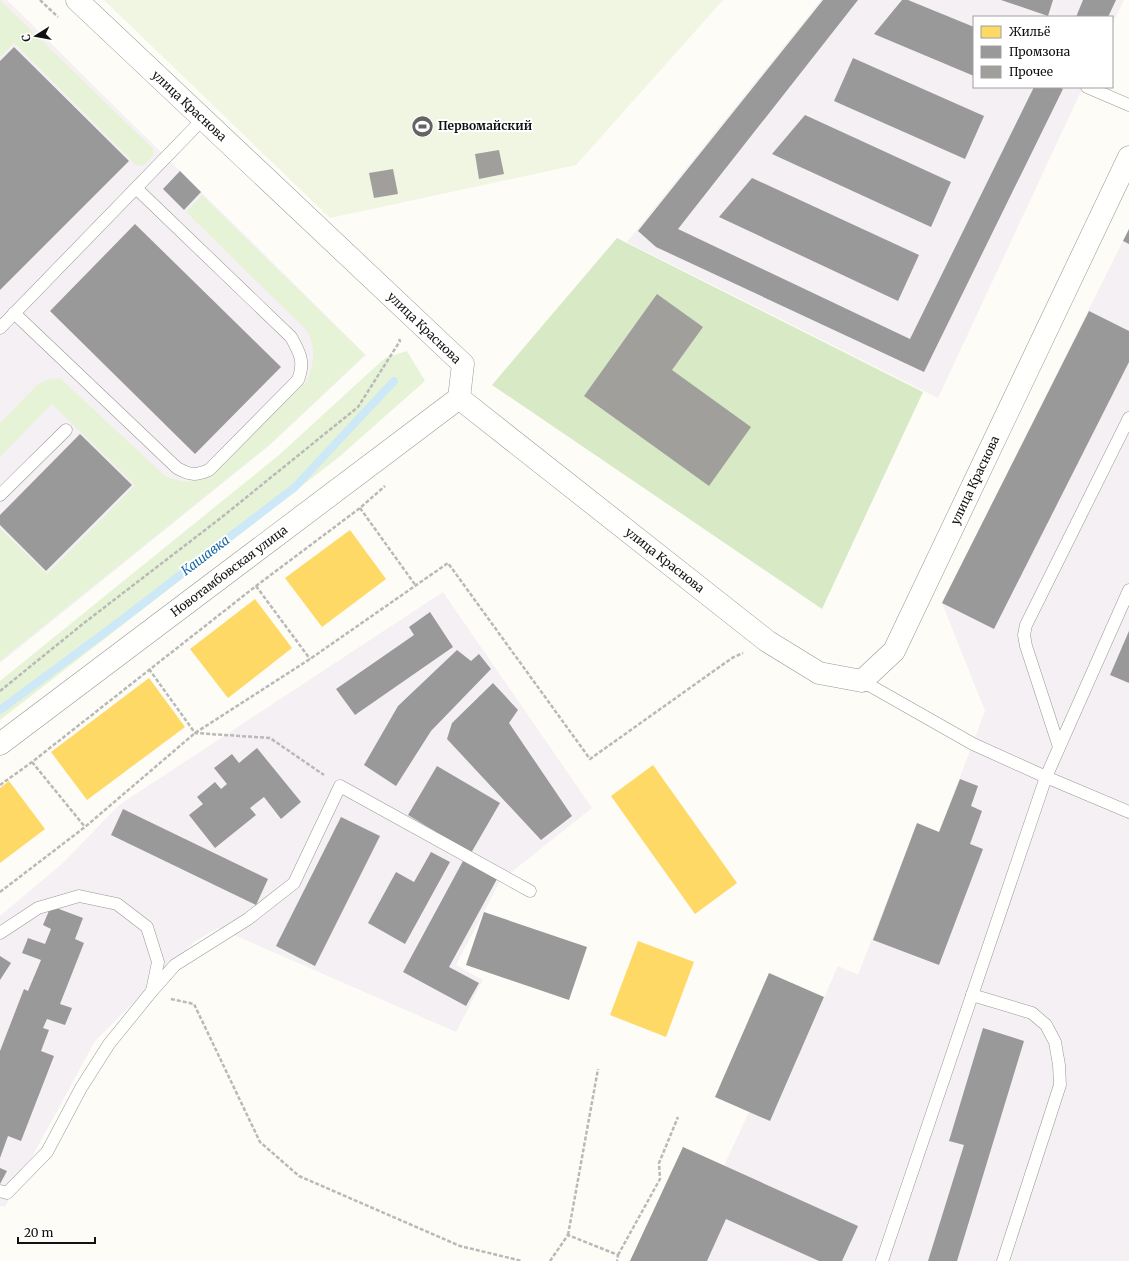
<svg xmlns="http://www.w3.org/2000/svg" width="1129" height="1261" font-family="Merriweather,serif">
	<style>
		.industrial { fill: #f5f0f3 }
		.green { fill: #e7f3d7 }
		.forest { fill: #d8eac5 }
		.pitch { fill: #f0f6e1 }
		.homes { fill: #ffd966 }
		.industry { fill: #999 }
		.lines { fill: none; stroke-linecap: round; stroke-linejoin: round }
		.stream { stroke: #cde8f7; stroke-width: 8 }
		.building { fill: #a19f9c }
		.service-casing { stroke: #979795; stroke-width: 13 }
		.minor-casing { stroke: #979795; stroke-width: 23 }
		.tertiary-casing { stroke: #979795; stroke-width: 23 }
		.path { stroke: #b9b9b8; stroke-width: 2.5; stroke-dasharray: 4 2; stroke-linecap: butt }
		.service { stroke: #fffffe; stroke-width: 12 }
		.minor { stroke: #fffffe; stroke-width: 22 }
		.tertiary { stroke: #fffffe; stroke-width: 22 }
		.labels { text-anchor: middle; stroke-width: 4; stroke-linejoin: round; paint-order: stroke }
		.street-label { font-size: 12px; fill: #111; stroke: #fff }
		.poi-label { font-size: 12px; font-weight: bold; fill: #111; stroke: #fff; text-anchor: start }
		.water-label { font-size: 13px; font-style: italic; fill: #1768a6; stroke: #fff }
	</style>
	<rect width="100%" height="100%" fill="#fdfcf7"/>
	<g class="industrial">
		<path d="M0,0H7L366,355L270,445L0,663Z"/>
		<path d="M821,0H1124L1112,25V17H974V87H1083L938,398L627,242Z"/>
		<path d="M1129,229V1261H630L683,1147L724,1166L749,1112L770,1121L838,966L858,975L917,823L939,832L985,711L942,603Z"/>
		<path d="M443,592L592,808L500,881L456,965L483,980L456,1032L218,928L194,942L95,1041L5,1207L0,1206V916L63,863L119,805Z"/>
	</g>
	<g class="green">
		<path d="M0,0L153,149V156L144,165L139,166L136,165L14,43L0,57Z"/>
		<path d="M202,195L365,355L269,445L0,661V528L47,574L135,485L52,404L0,457V423L36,386C44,380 51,378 61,379L165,476C185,484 193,484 213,473L307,381C314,363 317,347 306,330L186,212Z"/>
		<path d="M407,351L425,381L339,457L0,720V681L279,455L385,358Z"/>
	</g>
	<path class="forest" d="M617,238L923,392L822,609L492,385Z"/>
	<path class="pitch" d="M104,0H723L576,165L330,218Z"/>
	<g class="homes">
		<path d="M350,530L386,579L322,627L285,578Z"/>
		<path d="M255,599L292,648L228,698L190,649Z"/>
		<path d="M149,678L185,727L87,800L51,752Z"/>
		<path d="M653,765L737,883L695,914L611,796Z"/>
		<path d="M9,781L45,829L0,863V788Z"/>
		<path d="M638,941L694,962L666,1037L610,1015Z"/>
	</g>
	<g class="industry">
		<path d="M823,0H858L678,229L910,339L1034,87H1059L1063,89L924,372L656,247L638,231Z"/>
		<path d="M902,0H908L974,27V76L874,34Z"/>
		<path d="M1001,0H1053L1048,16Z"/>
		<path d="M1083,0H1116L1108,17H1076Z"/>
		<path d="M14,47L129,161L0,290V61Z"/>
		<path d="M853,58L984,116L965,159L834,101Z"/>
		<path d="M805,115L951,182L931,227L772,154Z"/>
		<path d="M180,171L201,192L184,210L163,189Z"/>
		<path d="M752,178L919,255L898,301L719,217Z"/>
		<path d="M135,224L281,367L195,454L50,311Z"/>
		<path d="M1129,229V244L1123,241Z"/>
		<path d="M1089,311L1129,331V362L994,629L942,603Z"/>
		<path d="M80,434L132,485L46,571L0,525V515Z"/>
		<path d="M430,612L453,647L355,715L336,689L414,635L409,627Z"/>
		<path d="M1129,631V683L1110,675Z"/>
		<path d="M457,650L471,661L479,654L491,669L431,731L396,786L364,765L398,706Z"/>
		<path d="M493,683L518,710L509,723L572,816L541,840L447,739L452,723Z"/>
		<path d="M257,748L301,802L281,819L264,797L250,808L256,815L215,848L189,815L203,804L197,797L215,782L221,789L227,784L214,768L232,754L239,763Z"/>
		<path d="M437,766L500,803L471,853L408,815Z"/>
		<path d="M960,779L978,786L971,806L982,811L970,844L983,849L939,965L873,940L917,823L939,832Z"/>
		<path d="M123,809L268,879L256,905L111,835Z"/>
		<path d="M341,817L380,836L315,966L276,946Z"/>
		<path d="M431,852L450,862L405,944L368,923L396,872L414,882Z"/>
		<path d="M463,861L497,879L449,967L479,983L466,1006L403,972Z"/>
		<path d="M51,906L83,918L75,939L84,943L60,1004L72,1008L65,1025L47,1019L43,1028L49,1030L41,1051L54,1056L21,1141L8,1136L0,1158V1051L24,989L28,991L41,960L22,953L28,938L45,944L51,929L43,925Z"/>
		<path d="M484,912L587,947L569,1000L466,965Z"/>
		<path d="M0,956L11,963L0,980Z"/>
		<path d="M769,973L824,997L770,1121L715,1097Z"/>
		<path d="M983,1028L1024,1041L957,1261H928L964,1145L949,1141Z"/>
		<path d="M683,1147L858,1226L842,1261H819L726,1219L707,1261H630Z"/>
		<path d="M0,1168L7,1171L0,1184Z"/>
	</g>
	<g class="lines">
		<path class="stream" d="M0,710L119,622L295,487L394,381"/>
	</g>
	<g class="building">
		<path d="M499,150L504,174L479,179L475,154Z"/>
		<path d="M393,169L398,194L374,198L369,173Z"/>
		<path d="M657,294L703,327L672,370L751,427L709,486L584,396Z"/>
	</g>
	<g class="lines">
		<defs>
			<g id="service">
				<path d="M1087,87L1129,105"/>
				<path d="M14,313L177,468C190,475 195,476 209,470L298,380C305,362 300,353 291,337L136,188"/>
				<path d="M0,328L203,119"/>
				<path d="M0,495L66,430"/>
				<path d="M862,681L973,744L1046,777L1129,812"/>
				<path d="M1059,747L1026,646L1024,635L1026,625L1129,418"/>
				<path d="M0,933L38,908L79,896L117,904L147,927L158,962L152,991L109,1044L81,1088L47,1152L7,1193L0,1191"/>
				<path d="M152,991L175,965L248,919L294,883L340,786L530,891"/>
				<path d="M972,995L1032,1013L1046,1025L1055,1042L1059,1065L1060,1085L1003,1261"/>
				<path d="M882,1261L1046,777L1129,590"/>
			</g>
			<g id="minor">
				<path id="s1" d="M459,398L767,641L819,673L862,681L894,651L1129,157"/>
			</g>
			<g id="tertiary">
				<path id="s2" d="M0,744L459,398L463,364L77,0"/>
			</g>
		</defs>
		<use href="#service" class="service-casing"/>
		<use href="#minor" class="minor-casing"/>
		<use href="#tertiary" class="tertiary-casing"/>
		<g class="path">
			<path d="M40,0L58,17"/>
			<path d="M360,508L416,586"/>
			<path d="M256,586L310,659"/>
			<path d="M149,669L195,733L270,738L324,775"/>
			<path d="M0,691L84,623L222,517L358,407L400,341L399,339"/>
			<path d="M32,762L85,827"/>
			<path d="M0,785L32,762L256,586L360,508L385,486"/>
			<path d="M0,892L85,827L195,733L310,659L448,563L590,759L732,658L743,653"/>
			<path d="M171,999L194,1004L260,1142L299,1176L460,1246L522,1261"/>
			<path d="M568,1235L598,1069"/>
			<path d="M618,1255L660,1179L659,1163L678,1117"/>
			<path d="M550,1261L568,1235L618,1255L617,1261"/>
		</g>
		<use href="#service" class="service"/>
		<use href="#minor" class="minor"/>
		<use href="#tertiary" class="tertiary"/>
	</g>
	<defs>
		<symbol id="stadium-disc" viewBox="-11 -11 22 22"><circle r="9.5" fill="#646362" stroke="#fff"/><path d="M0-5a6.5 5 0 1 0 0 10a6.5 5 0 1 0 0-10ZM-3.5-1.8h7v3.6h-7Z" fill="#fff"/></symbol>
	</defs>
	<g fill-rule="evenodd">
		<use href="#stadium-disc" x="410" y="114" width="25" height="25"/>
	</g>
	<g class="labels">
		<g class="street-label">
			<text transform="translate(189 106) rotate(43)" y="4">улица Краснова</text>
			<text transform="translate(424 328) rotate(44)" y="4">улица Краснова</text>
			<text dy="4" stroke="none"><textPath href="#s1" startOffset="730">улица Краснова</textPath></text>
			<text dy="4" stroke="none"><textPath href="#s1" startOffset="262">улица Краснова</textPath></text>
			<text dy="4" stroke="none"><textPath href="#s2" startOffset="287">Новотамбовская улица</textPath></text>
		</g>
		<g class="poi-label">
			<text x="438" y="130">Первомайский</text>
		</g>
		<g class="water-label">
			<text transform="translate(205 555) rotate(-37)" y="5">Кашавка</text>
		</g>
	</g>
	<rect x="973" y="16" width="140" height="72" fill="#ffffff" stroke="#a0a0a0"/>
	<rect x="981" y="26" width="20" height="12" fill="#ffd966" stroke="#a0a0a0"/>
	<text x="1009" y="36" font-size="12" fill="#111111">Жильё</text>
	<rect x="981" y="46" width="20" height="12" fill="#999999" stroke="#a0a0a0"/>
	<text x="1009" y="56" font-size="12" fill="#111111">Промзона</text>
	<rect x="981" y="66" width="20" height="12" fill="#a19f9c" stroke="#a0a0a0"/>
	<text x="1009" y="76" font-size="12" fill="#111111">Прочее</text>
	<g transform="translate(36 36) rotate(259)" stroke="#ffffff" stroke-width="3" paint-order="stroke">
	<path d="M0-3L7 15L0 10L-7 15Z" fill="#111111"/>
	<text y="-6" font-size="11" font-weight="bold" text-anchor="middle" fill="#111111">С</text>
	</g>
	<path d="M18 1237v6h77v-6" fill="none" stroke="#111111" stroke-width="2"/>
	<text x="24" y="1237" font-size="12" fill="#111111" stroke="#ffffff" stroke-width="3" paint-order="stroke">20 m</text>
</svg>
